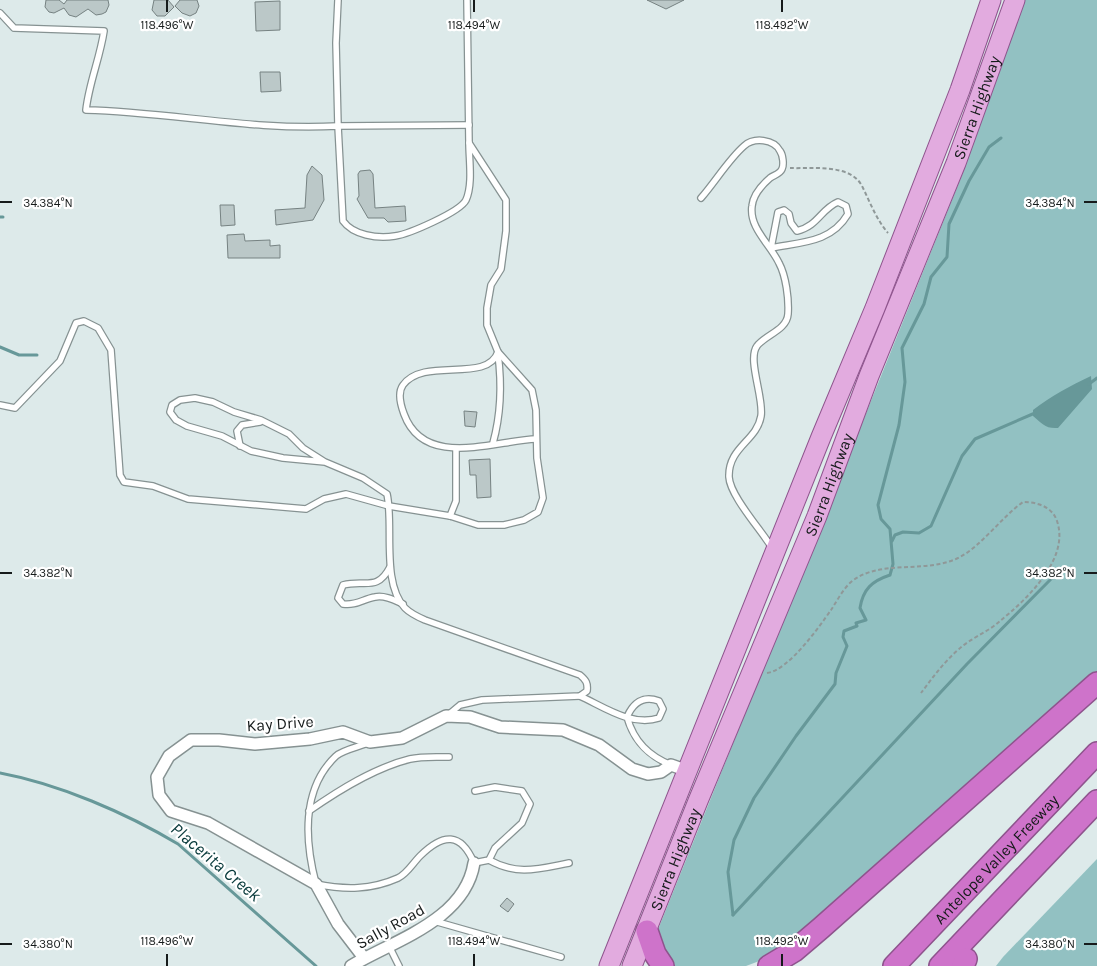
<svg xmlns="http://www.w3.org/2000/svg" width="1097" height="966" font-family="Karla,sans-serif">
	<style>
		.green { fill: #92c1c2 }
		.water { fill: #679899 }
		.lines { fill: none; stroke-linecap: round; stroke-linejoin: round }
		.stream { stroke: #679899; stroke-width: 3 }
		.building { fill: #bbc8c8; stroke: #768282 }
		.lane-casing { stroke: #869292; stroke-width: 8 }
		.street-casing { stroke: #869292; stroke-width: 14 }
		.primary-casing { stroke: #8e548d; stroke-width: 21 }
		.highway-casing { stroke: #8e548d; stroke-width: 24 }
		.path { stroke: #8f9898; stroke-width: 2; stroke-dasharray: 4 2.5; stroke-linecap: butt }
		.lane { stroke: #fff; stroke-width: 5.5 }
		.street { stroke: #fff; stroke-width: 11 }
		.primary { stroke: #e2abdf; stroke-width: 19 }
		.highway { stroke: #ce73ca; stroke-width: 21 }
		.ticks { fill: none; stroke: #161b1b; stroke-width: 2 }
		.labels { text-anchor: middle; stroke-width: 4.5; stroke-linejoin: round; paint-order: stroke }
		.street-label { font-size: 16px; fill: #161b1b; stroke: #fff }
		.water-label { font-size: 18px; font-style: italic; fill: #083a3b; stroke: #fff }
		.ticks-label { font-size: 12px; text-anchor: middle; fill: #161b1b; stroke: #fff; stroke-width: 4.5; stroke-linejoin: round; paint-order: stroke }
	</style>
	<rect width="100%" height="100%" fill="#ddeaea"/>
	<g class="green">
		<path d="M1021,0H1097V673L803,933L767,958L746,966H674L666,963L657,932L962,175Z"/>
		<path d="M1097,859V966H996L1003,957Z"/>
	</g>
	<path class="water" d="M1091,376L1092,389L1058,428C1045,429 1042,423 1033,416V410C1051,396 1070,386 1091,376Z"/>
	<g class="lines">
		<g class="stream">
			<path d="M0,217H3"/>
			<path d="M0,347L19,355H37"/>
			<path d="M1089,384L1097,378"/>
			<path d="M892,541L895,535L903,532L919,533L931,526L962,456L975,439L1035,413"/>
			<path d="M0,773C59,784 126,813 178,844L316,966"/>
			<path d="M733,915L728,872L734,840L754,798L796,736L835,684L836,673L847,646L843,637L844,631L857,626L856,623L866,620L860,608C863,589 872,581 890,575L893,564L890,529L881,519L878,505L899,425L905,382L902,348L924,304L931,277L947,257L949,224L969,181L989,147L1001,138"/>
			<path d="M733,915L967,664L1052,578"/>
		</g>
	</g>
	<g class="building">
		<path d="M46,0H59L64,4L67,0H108L109,5L106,12L102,14L96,15L88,9L76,17L69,15L64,8L54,13L49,12L45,7Z"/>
		<path d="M154,0H168L174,7L165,16H157L152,10Z"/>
		<path d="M180,0H197L199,6L196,13L190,16L182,13L175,6Z"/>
		<path d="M647,0H684L666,9Z"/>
		<path d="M280,1V30L256,31L255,2Z"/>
		<path d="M260,72H280L281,91L261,92Z"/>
		<path d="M312,166L322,175L324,200L313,220L276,225L275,210L305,208L307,175Z"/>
		<path d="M370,170L373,174L375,208L405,206L406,221L388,222L384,218H368L357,199L359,196L358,174L360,171Z"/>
		<path d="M220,205H234L235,225L221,226Z"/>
		<path d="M244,234L245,241L270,240V246L280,245V258H228L227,235Z"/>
		<path d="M464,411L477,412L475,427L465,426Z"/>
		<path d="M490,459L491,497L477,498L476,475H470L469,460Z"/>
		<path d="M507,898L514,904L508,912L500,906Z"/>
	</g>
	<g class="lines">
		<defs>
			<g id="lane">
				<path d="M338,0L336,43L338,126L469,125"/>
				<path d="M0,13L14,28L104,31C100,58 89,83 86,110C171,112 252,131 338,126L343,221C353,235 377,239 395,236C409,234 460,212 466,200C473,184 469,160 469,143"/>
				<path d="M701,198C715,182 729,159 744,146C754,137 774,139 780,151C783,155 784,165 782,169C780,174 774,175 770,178C762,185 753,196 752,206C749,228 770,244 779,263C786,276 789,299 788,314C787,330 765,335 757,346C747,359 764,398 761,416C757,441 728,447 729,477C730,496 762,531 772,548"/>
				<path d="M838,202L846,206L848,214C831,243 801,242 771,248L778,212L784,210L789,214L791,223L797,231C818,226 821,209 838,202Z"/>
				<path d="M498,352C487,384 424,356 403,385C397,393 401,406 404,414C424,469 493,441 536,439"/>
				<path d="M0,405L15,408L60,361L76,323L84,321L98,328L111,350L120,475L124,482L153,486L188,499L306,509L324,499L346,494L389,506L450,516L478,525H504L524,520L538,512L543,498L537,458L536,410L532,390L498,352L487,325V308L491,285L501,269L506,231V200L469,143L467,0"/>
				<path d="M493,443C501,414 502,385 498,354"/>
				<path d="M240,446L237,431L242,425L260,422"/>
				<path d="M325,462L303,448L289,434L261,420L234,412L213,402L195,398L180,400L172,405L170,412L176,420L187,426L222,436L251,451L283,458L325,462L363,478L387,494C394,525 381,583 405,608C411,614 418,617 425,620L580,675C586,680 588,683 587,691L580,696L482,700L460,705L448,715"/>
				<path d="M450,516L456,501V449"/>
				<path d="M390,567C377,592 365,579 343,585L338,598L343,604C356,606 363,599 375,597C384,595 394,600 403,604"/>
				<path d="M580,696C604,707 632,727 659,718L663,709L659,701C643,695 633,703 627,717C634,742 649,756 671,765"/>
				<path d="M368,743C358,747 343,750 336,756C301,789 305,842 316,884C345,890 371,890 398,878C407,874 413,863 420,856C443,833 461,832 474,863L489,860L495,848L522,823L530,804L522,791L495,787L475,791"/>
				<path d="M309,811C339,790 374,768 410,759C422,756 437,757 449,757"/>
				<path d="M489,860C518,876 538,869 569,863"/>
				<path d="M434,921L561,957"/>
				<path d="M389,946L399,966"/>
			</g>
			<g id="street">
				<path d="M364,958L338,924L316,884L208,823L171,811L159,795L157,777L169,756L191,740H219L255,744L310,739L343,732L370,742L402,738L446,716L470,717L500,727L563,730L599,745L632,769L648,774L661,772L671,765L688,771"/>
				<path d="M351,966C395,940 465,920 474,863"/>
			</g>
			<g id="primary">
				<path d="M609,966L821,437L875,308L960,90L991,0"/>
				<path id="s1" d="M632,966L698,801L817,516L869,376L956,163L1015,0"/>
			</g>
			<g id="highway">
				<path d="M647,931L655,954L663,966"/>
				<path d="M769,966L794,951L821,928L1097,683"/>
				<path id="s2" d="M894,966L1097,753"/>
				<path d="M940,966L1097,801"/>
				<path d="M963,966L966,959"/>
			</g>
		</defs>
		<use href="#lane" class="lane-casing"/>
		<use href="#street" class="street-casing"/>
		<use href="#primary" class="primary-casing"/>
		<use href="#highway" class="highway-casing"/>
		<g class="path">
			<path d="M790,168C811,169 850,163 862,186C870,202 876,219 888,233"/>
			<path d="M767,673C789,670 819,627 831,610C837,601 843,589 851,582C880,558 926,575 960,557C981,546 1002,517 1023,502C1036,502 1052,506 1057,521C1070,559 1027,599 1000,621C988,632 971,638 959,649C944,662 933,677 921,693"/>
		</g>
		<use href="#lane" class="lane"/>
		<use href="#street" class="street"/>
		<use href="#primary" class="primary"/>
		<use href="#highway" class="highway"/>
	</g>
	<path class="ticks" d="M167,0V12M474,0V12M782,0V12M0,202H12M1084,202H1097M0,573H12M1084,573H1097M0,944H12M1084,944H1097M167,954V966M474,954V966M782,954V966"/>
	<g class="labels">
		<g class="street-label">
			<text dy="6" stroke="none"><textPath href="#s1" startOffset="925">Sierra Highway</textPath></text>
			<text dy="6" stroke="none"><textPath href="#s1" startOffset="520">Sierra Highway</textPath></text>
			<text transform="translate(280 723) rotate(-4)" y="6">Kay Drive</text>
			<text dy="6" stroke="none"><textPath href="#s2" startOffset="148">Antelope Valley Freeway</textPath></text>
			<text dy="6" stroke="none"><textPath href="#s1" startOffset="115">Sierra Highway</textPath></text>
			<text transform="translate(390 926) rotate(-29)" y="6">Sally Road</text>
		</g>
		<g class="water-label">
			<text transform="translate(216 862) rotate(40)" y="6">Placerita Creek</text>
		</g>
	</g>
	<g class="ticks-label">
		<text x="167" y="29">118.496°W</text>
		<text x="474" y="29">118.494°W</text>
		<text x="782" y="29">118.492°W</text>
		<text x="48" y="207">34.384°N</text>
		<text x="1050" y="207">34.384°N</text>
		<text x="48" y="577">34.382°N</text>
		<text x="1050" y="577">34.382°N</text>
		<text x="167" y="945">118.496°W</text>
		<text x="474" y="945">118.494°W</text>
		<text x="782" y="945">118.492°W</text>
		<text x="48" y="948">34.380°N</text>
		<text x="1050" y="948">34.380°N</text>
	</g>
</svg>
